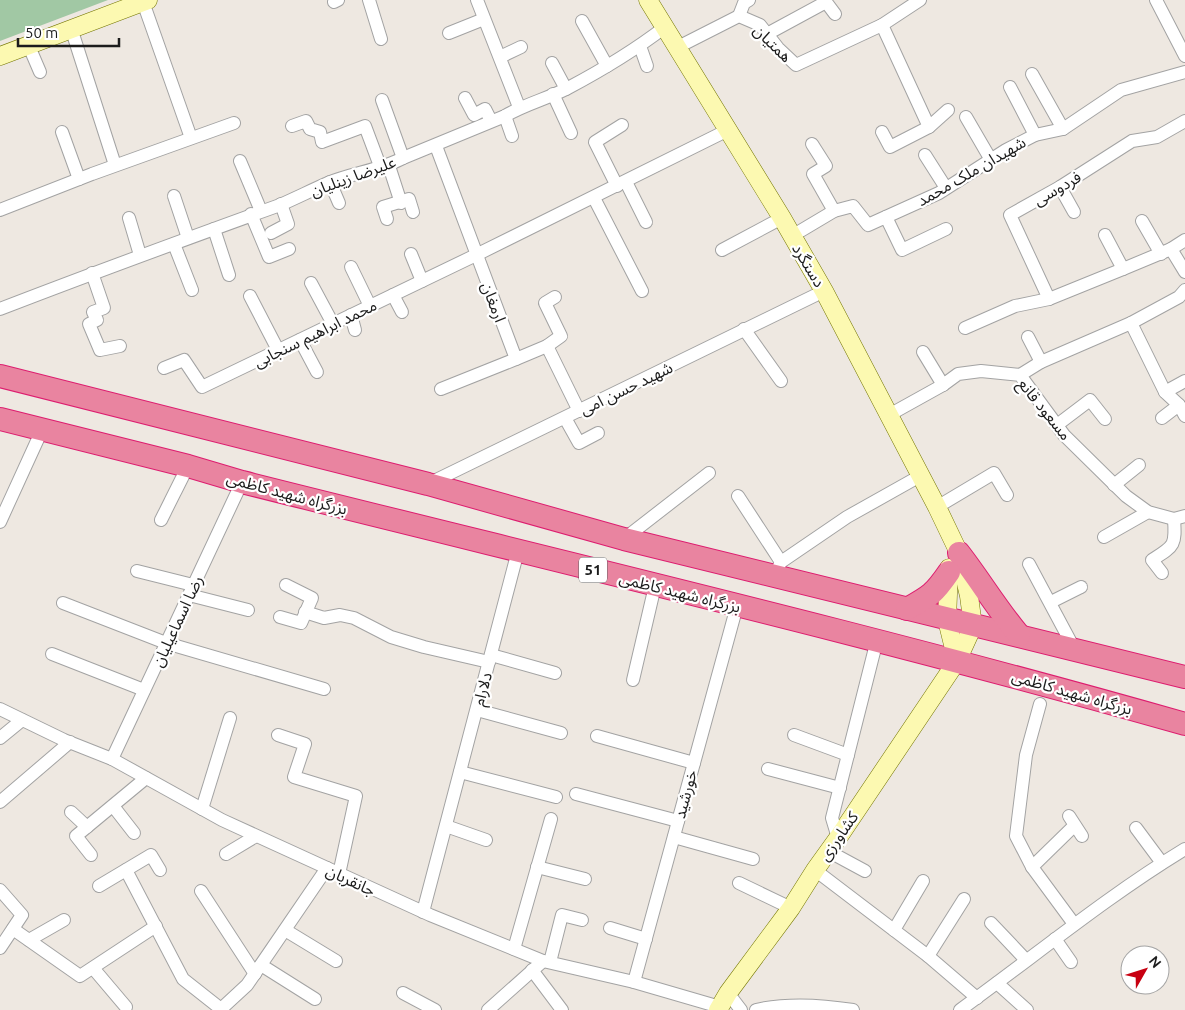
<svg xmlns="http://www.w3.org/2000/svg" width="1185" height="1010" font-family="Ubuntu,'Noto Sans Arabic',sans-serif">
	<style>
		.cemetery { fill: #a1c8a4 }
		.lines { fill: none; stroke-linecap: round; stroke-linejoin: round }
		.street-casing { stroke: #a3a3a3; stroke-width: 14 }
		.secondary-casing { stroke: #737501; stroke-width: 19 }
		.highway-casing { stroke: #dd1d6f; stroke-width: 24 }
		.street { stroke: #fff; stroke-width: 12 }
		.secondary { stroke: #fcf9b1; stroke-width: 18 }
		.highway { stroke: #e984a0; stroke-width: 22 }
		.labels { text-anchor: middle; stroke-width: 4.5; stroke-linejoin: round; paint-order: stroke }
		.shield { fill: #fff; stroke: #606060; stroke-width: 1 }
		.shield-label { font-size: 15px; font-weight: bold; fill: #1c1c1c }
		.street-label { font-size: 16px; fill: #1c1c1c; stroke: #fff }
	</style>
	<rect width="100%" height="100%" fill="#eee8e1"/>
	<path class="cemetery" d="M0,0H108L0,41Z"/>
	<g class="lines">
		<defs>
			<g id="street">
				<path d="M369,0L381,39"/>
				<path d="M477,0L519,107"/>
				<path d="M1156,0L1185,56"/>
				<path d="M143,2L191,138"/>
				<path d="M334,2L338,0"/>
				<path d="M739,16L744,3L749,0"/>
				<path d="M582,21L607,66"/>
				<path d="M882,25L929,127"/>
				<path d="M71,28L115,165"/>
				<path d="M449,33L484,19"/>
				<path d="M767,34L826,2L835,14"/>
				<path d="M28,44L40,72"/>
				<path d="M640,46L647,66"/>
				<path d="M678,47L739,16L760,25L778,48L796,65L882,25L920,0"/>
				<path d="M500,57L521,47"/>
				<path d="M552,63L566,89"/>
				<path d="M1032,74L1063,129"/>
				<path d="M1010,87L1035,135"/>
				<path d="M553,94L571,133"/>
				<path d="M465,98L474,115L485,109L491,121"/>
				<path d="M382,100L403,158"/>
				<path d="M505,116L512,136"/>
				<path d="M966,117L991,160"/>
				<path d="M292,126L306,121L310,129L320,132L322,142L365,126L380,166"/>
				<path d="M62,132L79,179"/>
				<path d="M882,132L890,147L929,127L948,110"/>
				<path d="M812,144L826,166L813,174L834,211"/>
				<path d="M436,146L516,359L547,346L579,411"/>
				<path d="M925,155L946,188"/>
				<path d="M240,161L261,211"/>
				<path d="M389,166L401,203"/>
				<path d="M330,182L339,203"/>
				<path d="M626,182L646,222"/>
				<path d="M617,186L595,142L622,125"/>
				<path d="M1060,187L1074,212"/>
				<path d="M174,196L188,238"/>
				<path d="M594,198L642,291"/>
				<path d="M0,210L92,174L234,123"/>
				<path d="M251,214L269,257L289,249"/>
				<path d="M886,217L902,250L946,229"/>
				<path d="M129,218L140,255"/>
				<path d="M387,219L383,207L409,199L413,212"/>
				<path d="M1142,221L1161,254"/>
				<path d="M214,229L229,275"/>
				<path d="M271,233L288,224L281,204"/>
				<path d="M1105,235L1123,269"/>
				<path d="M792,236L834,211L853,206L868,225L939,193L1006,150L1035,135L1063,129L1121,90L1185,72"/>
				<path d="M174,244L192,290"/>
				<path d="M1171,249L1185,272"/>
				<path d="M722,250L782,218"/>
				<path d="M411,254L422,281"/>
				<path d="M351,267L370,306"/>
				<path d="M92,273L104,308L93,312L97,320L89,324L100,350L120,346"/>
				<path d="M311,283L333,324"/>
				<path d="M393,295L402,312"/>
				<path d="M250,296L278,350"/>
				<path d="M1049,299L1010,215L1060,187L1132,141L1157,137L1185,121"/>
				<path d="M0,309C93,273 186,239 280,205C296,198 312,190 328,183C352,173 381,170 403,158L505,116C525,104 547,99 568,88C602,70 635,50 665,27"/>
				<path d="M351,315L355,330"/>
				<path d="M1131,323L1165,392L1179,405L1185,416"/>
				<path d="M965,328L1015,306L1049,299L1123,269L1171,249L1185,240"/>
				<path d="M744,329L781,381"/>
				<path d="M1028,337L1041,362"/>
				<path d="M300,340L317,372"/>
				<path d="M547,346L561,336L545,303L555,297"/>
				<path d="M923,352L943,385"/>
				<path d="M164,368L184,360L202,387L476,255L728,130"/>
				<path d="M1020,375L1041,362L1131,323L1179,297L1185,290"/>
				<path d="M441,389L516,359"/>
				<path d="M1165,392L1185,381"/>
				<path d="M889,415L943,385L958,374L981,371L1020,375L1064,435L1126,496L1148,512L1174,519L1185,516"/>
				<path d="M565,418L579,443L598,433"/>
				<path d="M1162,418L1179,405"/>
				<path d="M1057,425L1090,400L1105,419"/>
				<path d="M428,484L824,291"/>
				<path d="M1114,485L1139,465"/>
				<path d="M738,496L781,562"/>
				<path d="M937,507L994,473L1007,495"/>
				<path d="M161,520L188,466"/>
				<path d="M0,522L42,430"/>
				<path d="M1104,537L1148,512"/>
				<path d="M624,539L709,473"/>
				<path d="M1029,564L1075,650"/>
				<path d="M137,571L193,585"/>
				<path d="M1162,573L1152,560C1174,546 1176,546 1174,519"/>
				<path d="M774,577L781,562L847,517L920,476"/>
				<path d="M189,595L248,610"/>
				<path d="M1051,602L1081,587"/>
				<path d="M63,603L166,643L324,689"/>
				<path d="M305,612L324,618L340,615L354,618L391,637L424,647L489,662"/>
				<path d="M280,617L301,623L312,598L286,585"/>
				<path d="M52,654L144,690"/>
				<path d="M491,655L555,673"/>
				<path d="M633,680L655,586"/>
				<path d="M1040,704L1026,755L1016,836L1032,867L1074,924"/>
				<path d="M0,709L64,740L112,759L222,820L430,915L543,961L634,982L720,1007"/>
				<path d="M477,710L561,733"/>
				<path d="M278,735L305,744L294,777L356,796L339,874"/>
				<path d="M794,735L848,755"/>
				<path d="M597,736L694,763"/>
				<path d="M0,738L22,720"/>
				<path d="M112,759L242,482"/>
				<path d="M768,769L840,788"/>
				<path d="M460,772L556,797"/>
				<path d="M576,794L678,821"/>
				<path d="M0,802L70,742"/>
				<path d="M113,806L134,833"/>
				<path d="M202,809L230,718"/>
				<path d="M71,812L87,827"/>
				<path d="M1069,816L1082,836"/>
				<path d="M446,826L486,840"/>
				<path d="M1136,828L1162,863"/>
				<path d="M674,837L753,859"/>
				<path d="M838,838L832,818L877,640"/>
				<path d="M828,851L865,871"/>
				<path d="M226,854L256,836"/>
				<path d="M91,855L76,836L146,778"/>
				<path d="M537,867L585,879"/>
				<path d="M1032,867L1074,826"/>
				<path d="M126,870L183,979L221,1009"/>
				<path d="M815,870L928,956L977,998"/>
				<path d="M739,883L791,908"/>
				<path d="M99,886L151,855L160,870"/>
				<path d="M0,890L22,915L0,948"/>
				<path d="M201,891L255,974"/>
				<path d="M423,912L518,551"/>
				<path d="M991,923L1026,960"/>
				<path d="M610,928L646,939"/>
				<path d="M13,929L80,976L156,926"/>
				<path d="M285,930L336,961"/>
				<path d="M894,930L923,881"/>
				<path d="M1055,939L1071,962"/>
				<path d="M29,940L64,920"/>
				<path d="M514,949L551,819"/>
				<path d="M928,956L964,899"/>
				<path d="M550,962L562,915L582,920"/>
				<path d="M261,965L315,999"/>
				<path d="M93,968L126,1007"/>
				<path d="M532,970L562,1010"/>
				<path d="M634,982L737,606"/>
				<path d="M997,983L1027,1010"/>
				<path d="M403,993L435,1010"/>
				<path d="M728,993L741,1010"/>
				<path d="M220,1010L247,985L327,868"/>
				<path d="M488,1010L543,961"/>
				<path d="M756,1010C786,1003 822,1005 853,1010"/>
				<path d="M960,1010C1035,956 1106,897 1185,849"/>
			</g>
			<g id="secondary">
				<path d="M648,0L782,218L824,291L937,507L959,553L969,596L973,626L957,661L838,838L815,870L791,908L728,993L718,1010"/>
				<path d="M0,56L148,0"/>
				<path d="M949,568L947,620L957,661"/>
			</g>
			<g id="highway">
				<path d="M0,376L428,484L624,539L1185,677"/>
				<path d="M0,419L188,466L242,482C556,561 873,635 1185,724"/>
				<path d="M959,553C980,580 997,609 1019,635"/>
				<path d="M907,609C930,596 934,594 949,572"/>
			</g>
		</defs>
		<use href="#street" class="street-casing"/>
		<use href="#secondary" class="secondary-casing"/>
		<use href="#highway" class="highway-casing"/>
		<use href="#street" class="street"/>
		<use href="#secondary" class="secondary"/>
		<use href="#highway" class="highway"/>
	</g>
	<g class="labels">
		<rect class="shield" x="579" y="557.5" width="28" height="25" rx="4"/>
		<g class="shield-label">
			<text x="593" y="575">51</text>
		</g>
		<g class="street-label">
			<text transform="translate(773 43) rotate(44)" y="6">همتیان</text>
			<text transform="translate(971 171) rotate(-30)" y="6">شهیدان ملک محمد</text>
			<text transform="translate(353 176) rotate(-20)" y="6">علیرضا زینلیان</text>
			<text transform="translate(1057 188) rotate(-30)" y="6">فردوسی</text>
			<text transform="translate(809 265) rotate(59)" y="6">دستگرد</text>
			<text transform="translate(494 302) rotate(69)" y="6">ارمغان</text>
			<text transform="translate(315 333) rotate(-26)" y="6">محمد ابراهیم سنجابی</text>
			<text transform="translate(626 388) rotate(-26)" y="6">شهید حسن امی</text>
			<text transform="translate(1045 409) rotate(51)" y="6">مسعود قانع</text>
			<text transform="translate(287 493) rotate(15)" y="6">بزرگراه شهید کاظمی</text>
			<text transform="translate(680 592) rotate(14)" y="6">بزرگراه شهید کاظمی</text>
			<text transform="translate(177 621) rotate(-65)" y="6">رضا اسماعیلیان</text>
			<text transform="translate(482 689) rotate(-75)" y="6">دلارام</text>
			<text transform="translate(1072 692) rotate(16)" y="6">بزرگراه شهید کاظمی</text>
			<text transform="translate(685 794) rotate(-75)" y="6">خورشید</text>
			<text transform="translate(838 836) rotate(-55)" y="6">کشاورزی</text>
			<text transform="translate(351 880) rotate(25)" y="6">جانقربان</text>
		</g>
	</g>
	<g transform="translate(1145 970) rotate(51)"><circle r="24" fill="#ffffff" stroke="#a4a4a4"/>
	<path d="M0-4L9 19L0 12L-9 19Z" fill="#c80011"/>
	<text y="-8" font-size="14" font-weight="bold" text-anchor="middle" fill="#1c1c1c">N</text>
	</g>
	<path d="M18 38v8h101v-8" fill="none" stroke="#1c1c1c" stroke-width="2.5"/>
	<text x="25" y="38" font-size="15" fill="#1c1c1c" stroke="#ffffff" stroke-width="4" paint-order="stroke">50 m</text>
</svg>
